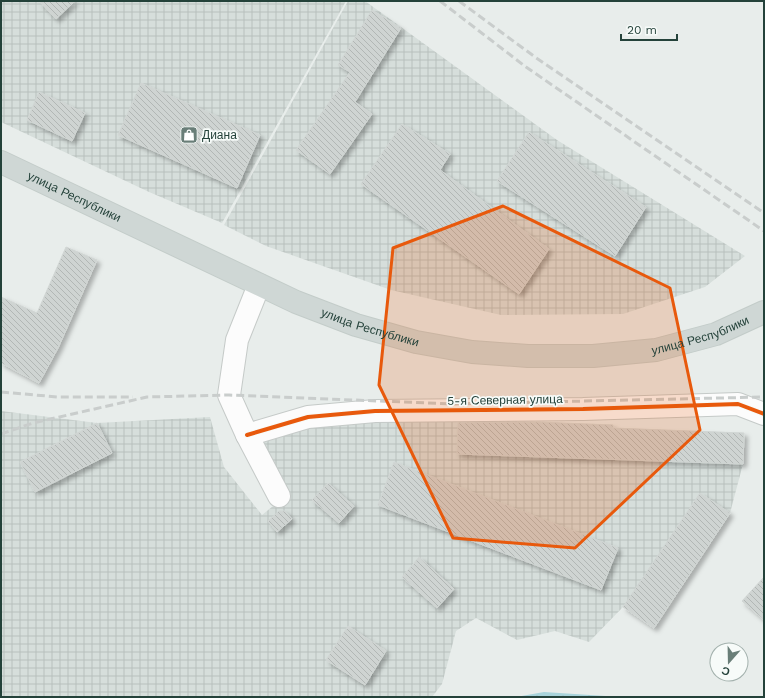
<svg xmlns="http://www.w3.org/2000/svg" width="765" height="698" font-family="'Work Sans',sans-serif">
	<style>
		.industrial { fill: url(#industrial-grid) }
		.water { fill: url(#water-ripples) }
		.building { fill: url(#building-back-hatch); stroke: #d1d6d4; filter: url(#shadow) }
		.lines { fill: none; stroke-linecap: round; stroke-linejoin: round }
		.minor-casing { stroke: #c5cac8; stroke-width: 24 }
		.major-casing { stroke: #c3ccc9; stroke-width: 24 }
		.minor { stroke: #fcfcfc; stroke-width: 22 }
		.major { stroke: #cfd7d5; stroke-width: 22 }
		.rail { stroke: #c9cdcc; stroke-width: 3; stroke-dasharray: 8 4; stroke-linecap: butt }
		.cycleway-casing { stroke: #f7fbf9; stroke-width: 6 }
		.cycleway { stroke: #e8590c; stroke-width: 4 }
		.marked { fill: #e8590c; fill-opacity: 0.2; stroke: #e8590c; stroke-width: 3; stroke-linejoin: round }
		.labels { text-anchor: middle; stroke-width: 3.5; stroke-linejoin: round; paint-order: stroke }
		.poi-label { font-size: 12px; fill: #24423a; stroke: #f7fbf9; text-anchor: start }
		.street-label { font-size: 12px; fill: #24423a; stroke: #f7fbf9 }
	</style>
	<defs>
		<pattern id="industrial-grid" width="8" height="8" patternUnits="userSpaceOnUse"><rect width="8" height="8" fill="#d6dedb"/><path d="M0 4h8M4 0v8" fill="none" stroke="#b8c0bd"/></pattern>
		<pattern id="water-ripples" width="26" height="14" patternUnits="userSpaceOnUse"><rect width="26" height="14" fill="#a9d4db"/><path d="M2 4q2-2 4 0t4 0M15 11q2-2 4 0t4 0" fill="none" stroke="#91b7bd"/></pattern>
		<pattern id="building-back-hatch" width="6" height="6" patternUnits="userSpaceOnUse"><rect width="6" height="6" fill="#cfd4d2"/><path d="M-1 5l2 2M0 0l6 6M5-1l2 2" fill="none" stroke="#b2b7b5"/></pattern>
		<filter id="shadow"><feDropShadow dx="3.5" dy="3.5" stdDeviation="2" flood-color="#0004"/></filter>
	</defs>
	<rect width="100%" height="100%" fill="#e8edeb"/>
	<g class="industrial">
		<path d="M1,1H346L222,223L149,192L1,122Z"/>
		<path d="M348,1H365L557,140L745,256L705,287L623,314L501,315L391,290L266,246L224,225Z"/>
		<path d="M1,411L97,423L210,417L224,467L262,515L289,493L262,443L319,424L458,419L613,425V428L744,433L743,464L730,513L654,628L623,607L589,642L555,631L517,640L476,618L456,631L442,684L432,697H1Z"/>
	</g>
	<path class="water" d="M544,692L621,697H516Z"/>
	<g class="building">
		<path d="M39,1H75L56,19Z"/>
		<path d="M372,10L401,28L355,102L372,114L330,174L296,150L350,72L338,65Z"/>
		<path d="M141,83L260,135L237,188L118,135Z"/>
		<path d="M39,92L85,113L72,141L27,120Z"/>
		<path d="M402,124L450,154L440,170L549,249L519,294L361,184Z"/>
		<path d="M529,132L646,207L615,256L497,181Z"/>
		<path d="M66,247L97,260L58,348L39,383L1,363V297L37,313Z"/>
		<path d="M538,422L613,425V428L744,433L743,464L457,454L458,423Z"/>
		<path d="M97,423L112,453L35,492L20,462Z"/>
		<path d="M394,462L618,548L601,590L378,505Z"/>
		<path d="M328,483L354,506L339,523L312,500Z"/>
		<path d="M700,493L730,513L654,628L623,607Z"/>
		<path d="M279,511H285L292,519L277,532L268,521Z"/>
		<path d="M419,557L454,589L437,608L402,577Z"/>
		<path d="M764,577V620L742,601Z"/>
		<path d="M348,626L386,651L365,685L326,660Z"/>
	</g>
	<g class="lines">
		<defs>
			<g id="minor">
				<path d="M259,285L237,340L229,395L247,435L279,496"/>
				<path d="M247,435L308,417L375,411L583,409L738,404L764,414"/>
			</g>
			<g id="major">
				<path id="s1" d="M1,162L296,302L356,325L416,342L472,352L528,356H593L656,350L716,334L764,312"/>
			</g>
		</defs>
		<use href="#minor" class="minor-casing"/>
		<use href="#major" class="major-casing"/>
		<use href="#minor" class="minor"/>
		<use href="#major" class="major"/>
		<g class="rail">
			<path d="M440,1L526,67L764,231"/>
			<path d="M459,1L535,57L764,213"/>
			<path d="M1,392L58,397H133"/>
			<path d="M1,434L33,423L147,397L229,395L453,404L764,397"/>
		</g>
		<defs>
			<path id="cycleway" d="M247,435L308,417L375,411L583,409L738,404L764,414"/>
		</defs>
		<use href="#cycleway" class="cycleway-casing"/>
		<use href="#cycleway" class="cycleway"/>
	</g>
	<path class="marked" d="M503,206L670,288L700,430L575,548L453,538L379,385L393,248Z"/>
	<defs>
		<symbol id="shop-square" viewBox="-11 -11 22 22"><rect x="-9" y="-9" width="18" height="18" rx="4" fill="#697e78" stroke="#f7fbf9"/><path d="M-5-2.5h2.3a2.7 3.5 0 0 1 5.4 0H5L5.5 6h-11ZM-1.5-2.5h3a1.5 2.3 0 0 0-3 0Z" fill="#fff"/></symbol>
	</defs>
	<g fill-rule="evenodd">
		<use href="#shop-square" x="179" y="125" width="20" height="20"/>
	</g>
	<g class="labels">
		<g class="poi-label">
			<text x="202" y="139">Диана</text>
		</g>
		<g class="street-label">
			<text dy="4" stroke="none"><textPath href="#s1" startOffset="81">улица Республики</textPath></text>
			<text dy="4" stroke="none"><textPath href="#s1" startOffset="405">улица Республики</textPath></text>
			<text dy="4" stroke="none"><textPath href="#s1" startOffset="741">улица Республики</textPath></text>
			<text transform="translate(505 400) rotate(-1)" y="4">5-я Северная улица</text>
		</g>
	</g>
	<rect width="765" height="698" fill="none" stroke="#24423a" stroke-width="4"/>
	<g transform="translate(729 662) rotate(200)"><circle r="19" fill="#f7fbf9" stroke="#a3b1ad"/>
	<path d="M0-3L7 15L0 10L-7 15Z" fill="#697e78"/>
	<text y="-6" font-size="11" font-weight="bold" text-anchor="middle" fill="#24423a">С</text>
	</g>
	<path d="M621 34v6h56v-6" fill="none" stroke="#24423a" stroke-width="2"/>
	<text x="627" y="34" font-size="12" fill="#24423a" stroke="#f7fbf9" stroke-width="3" paint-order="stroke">20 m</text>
</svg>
